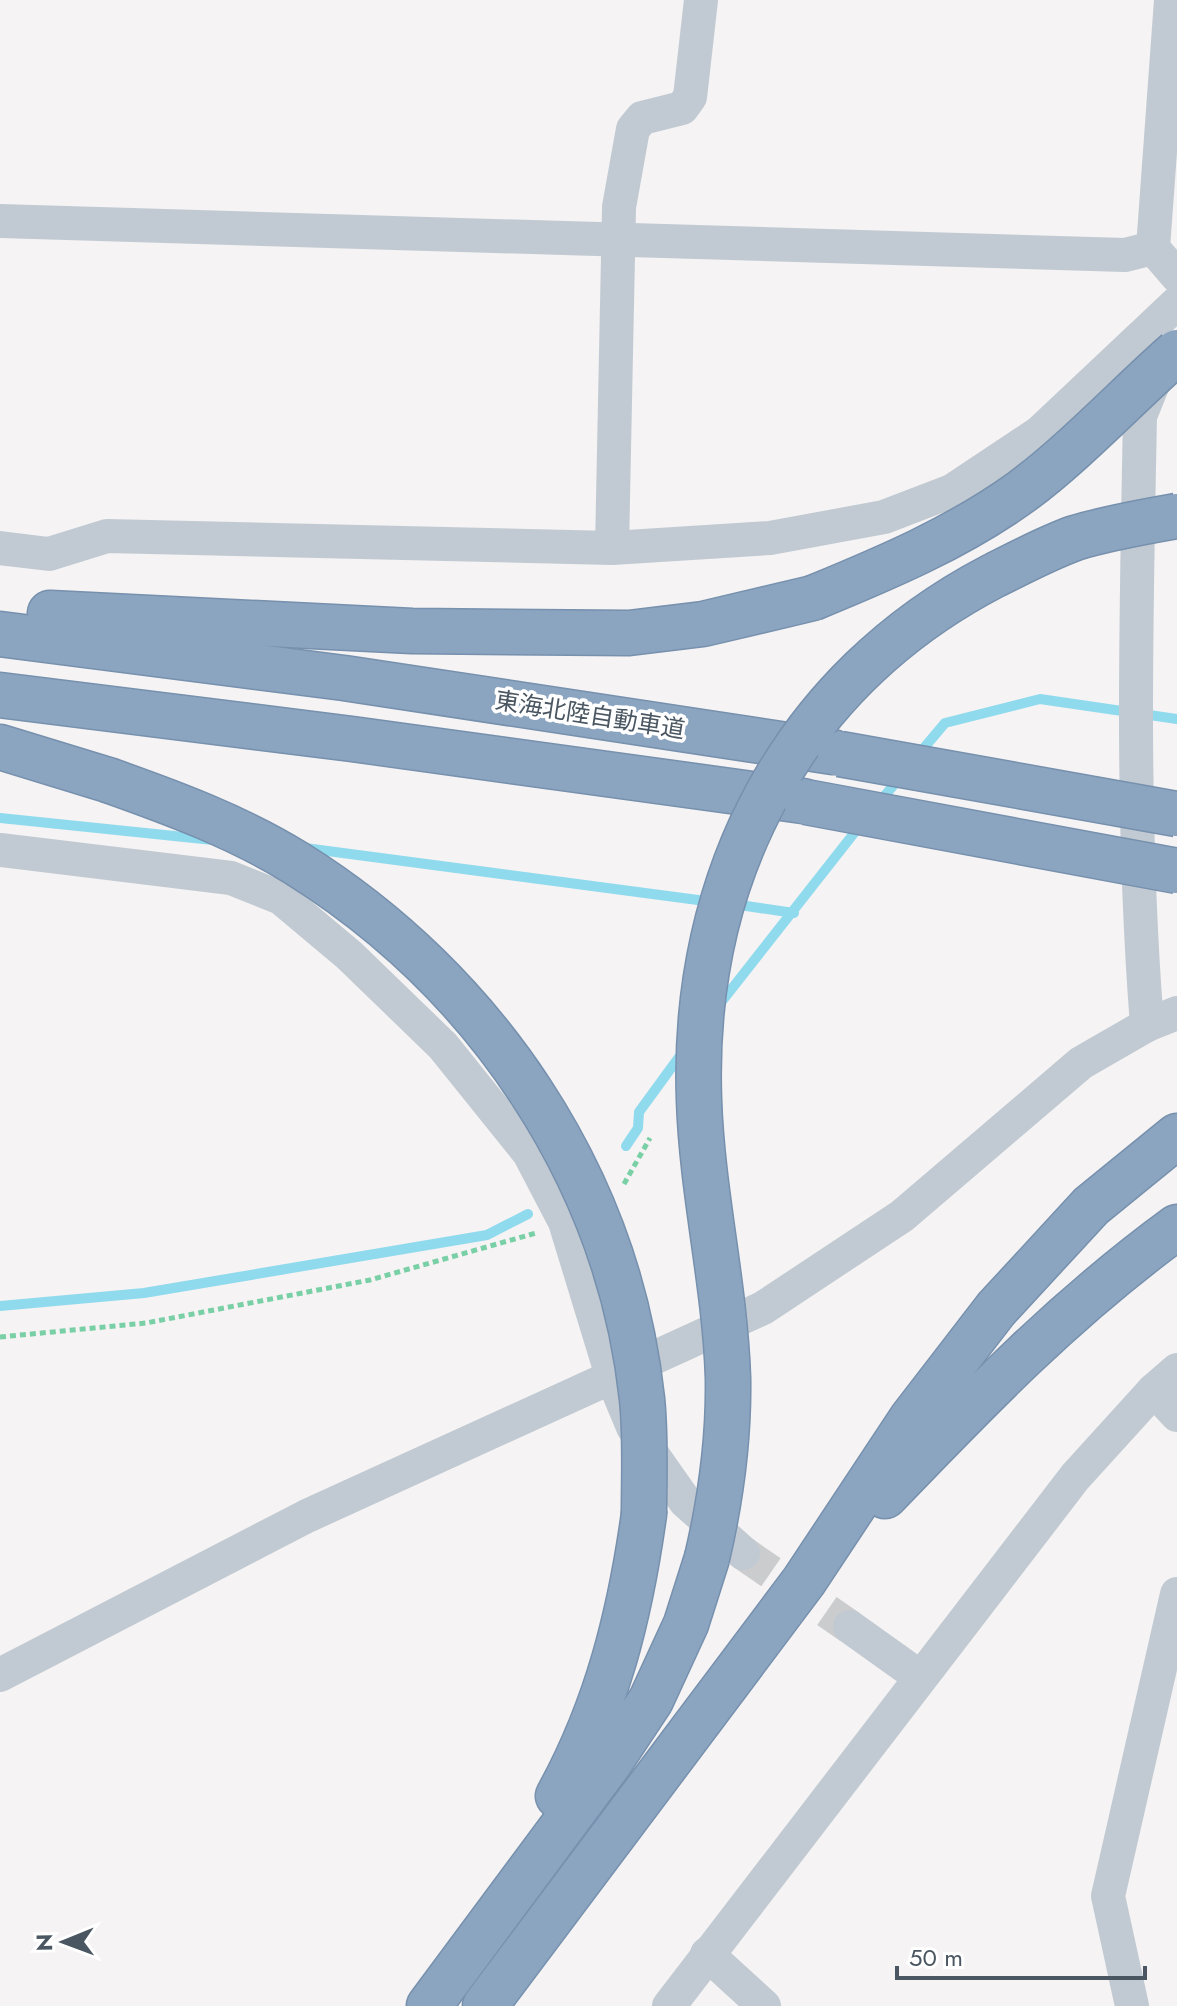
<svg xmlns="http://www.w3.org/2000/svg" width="1177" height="2006" font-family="Jost,'Noto Sans JP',sans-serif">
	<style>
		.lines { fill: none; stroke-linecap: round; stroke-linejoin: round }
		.stream { stroke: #90daee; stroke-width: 10 }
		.street-tunnel { stroke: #caccce; stroke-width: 34; stroke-dasharray: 34 17; stroke-linecap: butt }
		.highway-casing { stroke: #7690ad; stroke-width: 47 }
		.path { stroke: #7ad0a6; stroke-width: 5; stroke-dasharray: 6 4; stroke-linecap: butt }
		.street { stroke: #c1cad2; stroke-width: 34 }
		.highway { stroke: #8ba5c1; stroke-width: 44 }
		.highway-bridge-casing { stroke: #7690ad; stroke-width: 47; stroke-linecap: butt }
		.highway-bridge { stroke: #8ba5c1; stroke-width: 44 }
		.labels { text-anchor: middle; stroke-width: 7; stroke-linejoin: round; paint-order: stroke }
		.street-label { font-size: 24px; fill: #4a5661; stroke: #fff }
	</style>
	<rect width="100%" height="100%" fill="#f5f3f3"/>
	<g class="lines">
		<g class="stream">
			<path d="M918,755L945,723L1040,699L1177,719"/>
			<path d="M878,804L901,776"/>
			<path d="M0,818L213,840"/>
			<path d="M305,848L713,902"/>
			<path d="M733,904L794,913"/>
			<path d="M719,1005L862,823"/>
			<path d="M626,1146L638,1128L639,1112L685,1049"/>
			<path d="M0,1306L144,1293L487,1235L528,1214"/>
		</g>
		<path class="street-tunnel" d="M743,1553L850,1627"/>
		<defs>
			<g id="highway">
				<path d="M50,613L412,631L629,633L703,624L813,598"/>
				<path d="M0,634L344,678L833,752"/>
				<path d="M0,695L352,739L803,801"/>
				<path d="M0,747L108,780"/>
				<path d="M885,1496C981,1396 1065,1309 1177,1227"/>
				<path d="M558,1796C607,1707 630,1615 644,1514"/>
				<path d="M429,2006L608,1765L651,1700L686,1624L707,1558"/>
				<path d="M485,2006L804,1581L912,1418L996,1309L1091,1206L1177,1136"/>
			</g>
		</defs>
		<use href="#highway" class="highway-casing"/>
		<g class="path">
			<path d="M624,1184L650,1138"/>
			<path d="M0,1337L146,1323L370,1280L536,1233"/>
		</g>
		<g class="street">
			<path d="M1171,0L1153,248L1177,276"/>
			<path d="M0,221L1125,255L1153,248"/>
			<path d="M0,548L49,554L107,536L612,548L770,538L884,517L952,491L1039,433L1177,303"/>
			<path d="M612,548L619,207L633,129L642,118L682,108L690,97L701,0"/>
			<path d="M0,850L231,878L281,898L349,955L443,1046L529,1153L565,1222L613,1379L633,1427L685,1501L743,1553"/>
			<path d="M1147,1025C1131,822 1136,620 1140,416L1157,374"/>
			<path d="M1154,1390L1177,1415"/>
			<path d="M850,1627L920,1677"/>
			<path d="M0,1675L307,1516L763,1308L902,1216L1081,1063L1147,1025L1177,1013"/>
			<path d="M707,1954L764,2006"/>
			<path d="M669,2006L1075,1477L1154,1390L1177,1370"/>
			<path d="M1132,2006L1108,1896L1177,1594"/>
		</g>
		<use href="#highway" class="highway"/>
		<defs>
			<g id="highway-bridge">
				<path d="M813,598C886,568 957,538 1021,492C1073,454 1128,395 1177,352"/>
				<path d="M840,754L1177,814"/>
				<path d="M108,780C173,803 238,827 296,863C485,981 618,1176 642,1399C646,1437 644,1476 644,1514"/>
				<path d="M806,802L1177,871"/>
				<path d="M707,1558C721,1498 729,1440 728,1378C725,1285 702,1193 699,1100C691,876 792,681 993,576C1019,563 1047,548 1075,538C1108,528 1143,522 1177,516"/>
			</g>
		</defs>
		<use href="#highway-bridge" class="highway-bridge-casing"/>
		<use href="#highway-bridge" class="highway-bridge"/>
	</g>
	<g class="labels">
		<g class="street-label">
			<text transform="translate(590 715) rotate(9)" y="8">東海北陸自動車道</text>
		</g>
	</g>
	<g transform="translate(64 1942) rotate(269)" stroke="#ffffff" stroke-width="6" paint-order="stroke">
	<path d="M0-6L14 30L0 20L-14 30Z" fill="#4a5661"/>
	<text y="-12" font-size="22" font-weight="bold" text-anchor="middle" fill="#4a5661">N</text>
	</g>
	<path d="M897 1966v12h248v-12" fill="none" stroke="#4a5661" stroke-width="4"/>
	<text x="909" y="1966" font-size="24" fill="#4a5661" stroke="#ffffff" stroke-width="6" paint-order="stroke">50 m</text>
</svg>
